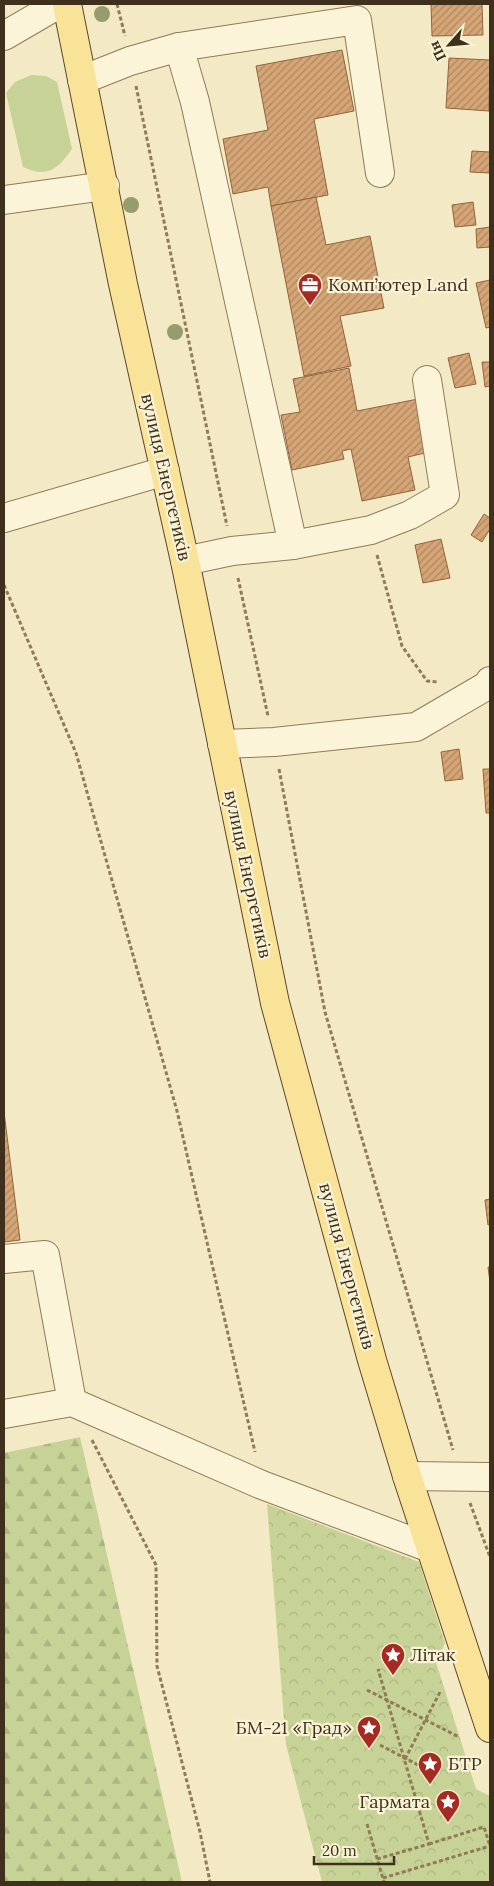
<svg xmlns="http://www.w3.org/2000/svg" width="494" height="1886" font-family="Lora,serif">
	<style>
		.green { fill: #c7d396 }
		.forest { fill: url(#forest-firs) }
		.park { fill: url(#park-crowns) }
		.building { fill: url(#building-hatch); stroke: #92643b }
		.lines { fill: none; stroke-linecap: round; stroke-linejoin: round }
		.minor-casing { stroke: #907a58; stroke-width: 30 }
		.major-casing { stroke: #5e472c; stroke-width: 30 }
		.path { stroke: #907a58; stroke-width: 3; stroke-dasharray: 4 2.5; stroke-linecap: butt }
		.minor { stroke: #fcf4d9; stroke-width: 28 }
		.major { stroke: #f9e398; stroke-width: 28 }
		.tree { fill: #969c6b }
		.labels { text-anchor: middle; stroke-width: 4.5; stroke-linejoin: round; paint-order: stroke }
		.poi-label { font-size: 18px; fill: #3e301d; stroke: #f9f2d5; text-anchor: start }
		.street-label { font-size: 18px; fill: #3e301d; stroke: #f9f2d5 }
	</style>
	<defs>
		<pattern id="forest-firs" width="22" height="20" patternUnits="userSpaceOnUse" patternTransform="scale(1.25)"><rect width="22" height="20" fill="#c7d396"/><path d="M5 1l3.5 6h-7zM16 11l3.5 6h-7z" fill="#acb581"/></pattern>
		<pattern id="park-crowns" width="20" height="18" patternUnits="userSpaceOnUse" patternTransform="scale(1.25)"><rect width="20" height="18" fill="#c7d396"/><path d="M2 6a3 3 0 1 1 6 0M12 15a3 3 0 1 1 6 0" fill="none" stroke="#acb581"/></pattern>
		<pattern id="building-hatch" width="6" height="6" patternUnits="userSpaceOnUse" patternTransform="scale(1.25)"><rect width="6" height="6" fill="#d5a576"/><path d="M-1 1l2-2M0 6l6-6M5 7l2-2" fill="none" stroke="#ae8760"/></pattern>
	</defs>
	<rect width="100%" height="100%" fill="#f3e9c4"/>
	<path class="green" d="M31,75L46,76L57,82L72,149C57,170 47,178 23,167L6,93L15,82Z"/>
	<path class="forest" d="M80,1437L182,1882H4V1453Z"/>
	<path class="park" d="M267,1504L419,1562L445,1643L436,1662L476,1789L490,1796V1882H322L286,1745Z"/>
	<g class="building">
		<path d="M431,4H482L483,35L432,36Z"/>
		<path d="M342,50L354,111L314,119L328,195L271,206L268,187L233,194L223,139L268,130L256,66Z"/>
		<path d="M449,58L490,60L489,111L446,108Z"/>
		<path d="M472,151L490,152V173L470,172Z"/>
		<path d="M316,197L326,245L370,236L384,308L340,316L351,366L304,376L271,206Z"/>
		<path d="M473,202L476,225L455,227L452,205Z"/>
		<path d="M490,227V247L477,248L476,229Z"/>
		<path d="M490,280V327L486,328L476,283Z"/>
		<path d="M469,353L476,384L455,388L448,358Z"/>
		<path d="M482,362H490V386L485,387Z"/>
		<path d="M349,368L357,411L418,399L429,452L408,457L415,490L362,501L351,449L342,451L344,459L292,470L281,415L300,412L293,379Z"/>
		<path d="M484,514L490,518V529L482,542L471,535Z"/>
		<path d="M441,539L450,578L423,583L415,545Z"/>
		<path d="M459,749L463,779L445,781L441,752Z"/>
		<path d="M483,769H490V813H486Z"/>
		<path d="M4,1112L20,1240L4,1242Z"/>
		<path d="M490,1199V1224L488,1225L485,1200Z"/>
		<path d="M488,1267H490V1282Z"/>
	</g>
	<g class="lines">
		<defs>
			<g id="minor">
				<path d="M4,36L59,4"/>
				<path d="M179,47L195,102L293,545"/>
				<path d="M82,80L130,61L179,47L357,20L380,173"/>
				<path d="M4,200L105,186"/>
				<path d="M4,518L165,471"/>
				<path d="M185,561L232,551L293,545L371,530L410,515L445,495L427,380"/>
				<path d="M222,744L274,742L416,727L488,685L490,681"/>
				<path d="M4,1259L45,1255L72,1402"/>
				<path d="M4,1414L72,1402L262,1485L430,1548"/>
				<path d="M407,1476L490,1477"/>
			</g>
			<path id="major" d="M67,4L123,284L185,561L275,1003L372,1360L407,1476L490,1728"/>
		</defs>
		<use href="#minor" class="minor-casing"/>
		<use href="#major" class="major-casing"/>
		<g class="path">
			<path d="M117,4L125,36"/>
			<path d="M136,86L227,526"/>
			<path d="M377,555L402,646L427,681L438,682"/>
			<path d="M238,578L268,716"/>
			<path d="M4,585L76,753L177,1111L255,1452"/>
			<path d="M279,769L325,1012L453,1450"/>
			<path d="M92,1440L156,1565L157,1666L200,1832L210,1882"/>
			<path d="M470,1503L490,1557"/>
			<path d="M367,1690L459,1737"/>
			<path d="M380,1745L422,1767"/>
			<path d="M405,1759L440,1692"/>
			<path d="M398,1797L418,1805"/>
			<path d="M367,1824L384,1882"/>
			<path d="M429,1844L484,1827L490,1846"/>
			<path d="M377,1859L429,1844L378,1669"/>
			<path d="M383,1878L490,1846"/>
		</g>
		<use href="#minor" class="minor"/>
		<use href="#major" class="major"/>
	</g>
	<g class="tree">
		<circle cx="102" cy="14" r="8"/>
		<circle cx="131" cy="205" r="8"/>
		<circle cx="175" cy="332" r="8"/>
	</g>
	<defs>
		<symbol id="office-pin" viewBox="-11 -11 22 30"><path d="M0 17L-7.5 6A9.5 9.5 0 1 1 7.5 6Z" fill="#a62a21" stroke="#f9f2d5"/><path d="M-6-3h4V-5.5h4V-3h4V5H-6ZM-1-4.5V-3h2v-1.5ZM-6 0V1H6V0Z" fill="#fff"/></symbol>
		<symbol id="sight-pin" viewBox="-11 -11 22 30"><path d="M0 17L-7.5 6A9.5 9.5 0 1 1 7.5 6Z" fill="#a62a21" stroke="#f9f2d5"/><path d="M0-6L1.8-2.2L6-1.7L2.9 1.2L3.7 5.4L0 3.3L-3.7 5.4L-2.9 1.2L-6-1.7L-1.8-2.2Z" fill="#fff"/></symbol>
	</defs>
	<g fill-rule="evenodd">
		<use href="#office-pin" x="296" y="271" width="28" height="38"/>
		<use href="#sight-pin" x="379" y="1641" width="28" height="38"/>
		<use href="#sight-pin" x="355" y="1714" width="28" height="38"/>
		<use href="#sight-pin" x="416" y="1750" width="28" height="38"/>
		<use href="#sight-pin" x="434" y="1788" width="28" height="38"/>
	</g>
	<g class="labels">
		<g class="poi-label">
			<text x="328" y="291">Комп’ютер Land</text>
			<text x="410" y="1661">Літак</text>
			<text x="352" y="1734" text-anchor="end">БМ-21 «Град»</text>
			<text x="448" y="1770">БТР</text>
			<text x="430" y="1808" text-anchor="end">Гармата</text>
		</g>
		<g class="street-label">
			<text transform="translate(166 477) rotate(77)" y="6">вулиця Енергетиків</text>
			<text transform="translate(248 874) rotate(78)" y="6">вулиця Енергетиків</text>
			<text transform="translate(347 1266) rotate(75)" y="6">вулиця Енергетиків</text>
		</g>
	</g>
	<rect width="494" height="1886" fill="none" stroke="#3e301d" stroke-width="10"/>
	<g transform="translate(449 45) rotate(243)" stroke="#f9f2d5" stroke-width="4" paint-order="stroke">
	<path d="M0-4L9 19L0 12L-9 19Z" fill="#3e301d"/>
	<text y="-8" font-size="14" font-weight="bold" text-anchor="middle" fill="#3e301d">Пн</text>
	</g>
	<path d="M314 1856v8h80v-8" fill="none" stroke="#3e301d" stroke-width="2.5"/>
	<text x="322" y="1856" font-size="15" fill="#3e301d" stroke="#f9f2d5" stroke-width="4" paint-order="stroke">20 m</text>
</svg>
